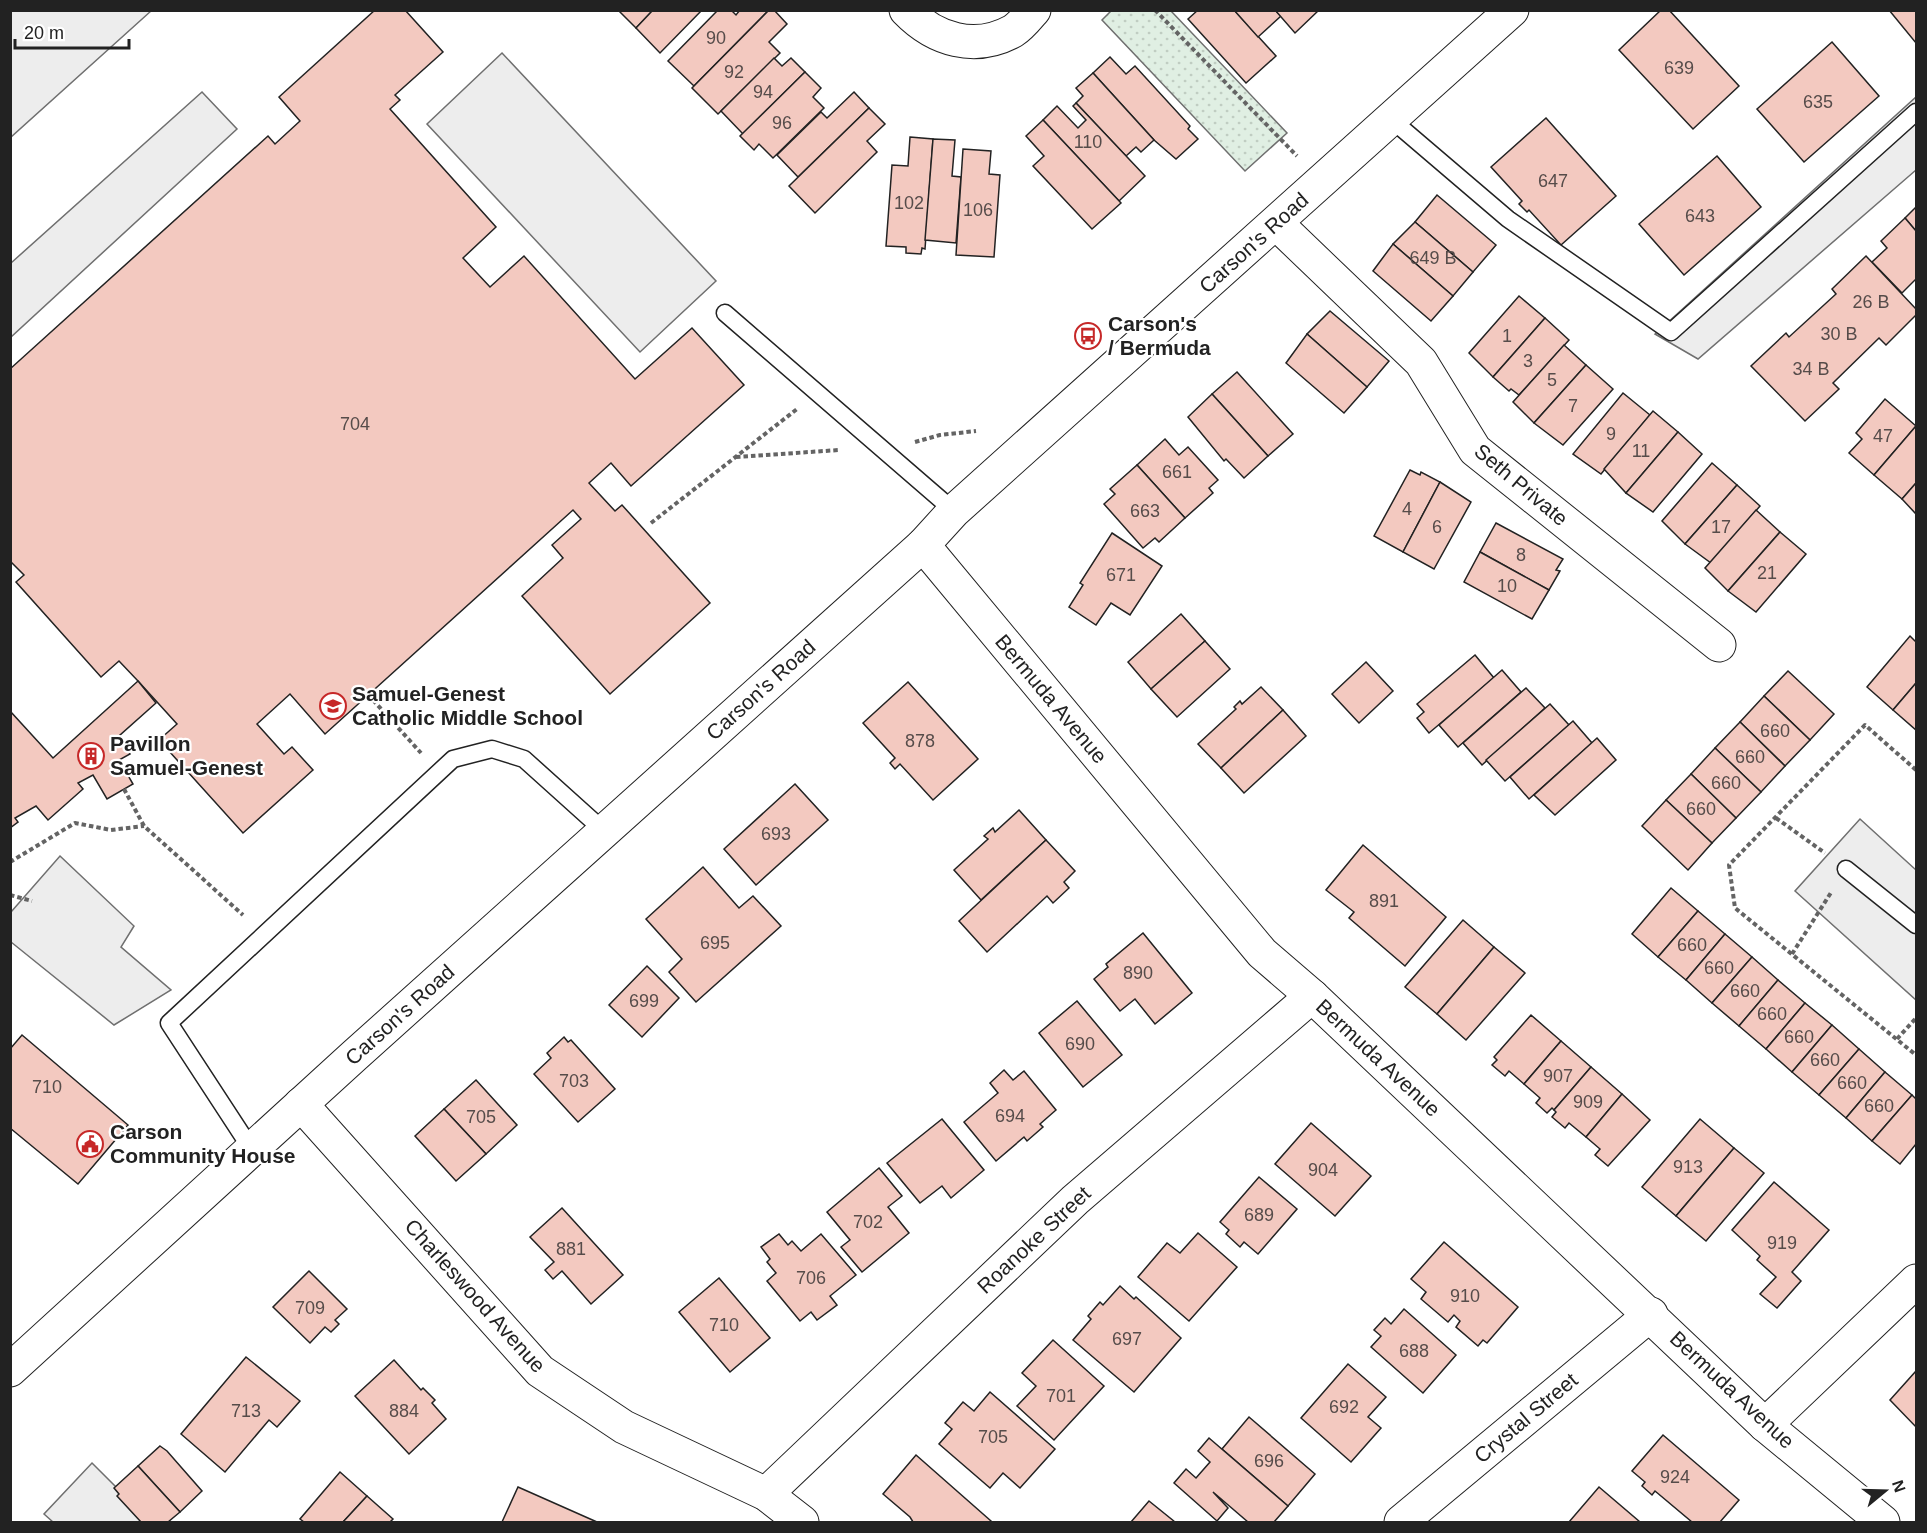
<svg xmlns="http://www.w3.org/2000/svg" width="1927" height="1533" font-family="Helvetica,sans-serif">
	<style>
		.grass { fill: url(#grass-dots); stroke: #6f6f6f; stroke-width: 1.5 }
		.parking { fill: #ededed; stroke: #6f6f6f; stroke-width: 1.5 }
		.building { fill: #f3c9c0; stroke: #222; stroke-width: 1.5 }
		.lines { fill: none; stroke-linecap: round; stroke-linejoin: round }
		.lane-casing { stroke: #222; stroke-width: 19 }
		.street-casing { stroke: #222; stroke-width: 35 }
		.secondary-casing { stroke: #222; stroke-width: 35 }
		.path { stroke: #646464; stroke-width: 4; stroke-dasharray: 4.5 3; stroke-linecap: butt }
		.lane { stroke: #fff; stroke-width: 16 }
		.street { stroke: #fff; stroke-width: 33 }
		.secondary { stroke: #fff; stroke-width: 33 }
		.labels { text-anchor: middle; stroke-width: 4.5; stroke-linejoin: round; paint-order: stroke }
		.number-label { font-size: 18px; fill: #564c4a }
		.street-label { font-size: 21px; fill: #222; stroke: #fff }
		.poi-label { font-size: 21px; font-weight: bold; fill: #222; stroke: #fff; text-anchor: start }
	</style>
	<defs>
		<pattern id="grass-dots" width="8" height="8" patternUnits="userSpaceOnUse" patternTransform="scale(1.5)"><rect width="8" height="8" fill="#e0efe3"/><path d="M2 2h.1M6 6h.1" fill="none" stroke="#c0cdc2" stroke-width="1.8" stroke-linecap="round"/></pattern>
	</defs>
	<rect width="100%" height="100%" fill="#fff"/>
	<path class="grass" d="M1112,10L1171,11L1287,133L1245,171L1102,20Z"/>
	<g class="parking">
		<path d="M11,10H151V11L11,137Z"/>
		<path d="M502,53L716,281L640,352L427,124Z"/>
		<path d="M202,92L237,129L11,337V263Z"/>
		<path d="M1916,97V170L1698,359L1655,334Z"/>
		<path d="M1860,819L1916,870V1000L1795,891Z"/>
		<path d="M60,856L134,926L121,947L171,990L114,1025L11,942V912Z"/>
		<path d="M92,1463L151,1522H53L44,1514Z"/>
	</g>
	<g class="building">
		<path d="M375,10H405L443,52L395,95L400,100L390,109L496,227L463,258L490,287L524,256L635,379L692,328L744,385L631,486L611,463L589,483L615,511L622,505L710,603L610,694L522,596L563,558L552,545L581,519L573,510L325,734L290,694L257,724L284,754L292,747L313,770L243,833L159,740L177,724L138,681L119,661L101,677L16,582L24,575L10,561V369L268,136L275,144L300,121L279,97Z"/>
		<path d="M618,10H653L636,28Z"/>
		<path d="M653,10H702L660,53L636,28Z"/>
		<path d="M718,10H731L736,15L740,10H769L694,86L668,61Z"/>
		<path d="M769,10H774L787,24L769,42L780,53L718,114L692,88Z"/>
		<path d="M1198,10H1234L1276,56L1246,83L1188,19Z"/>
		<path d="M1234,10H1275L1281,16L1258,37Z"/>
		<path d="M1275,10H1319L1295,33Z"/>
		<path d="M1661,10H1669L1739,86L1693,129L1619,50Z"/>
		<path d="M1889,10H1916V43Z"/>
		<path d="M1832,42L1879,96L1804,162L1757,109Z"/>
		<path d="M1110,57L1126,74L1135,66L1190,126L1188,129L1198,139L1176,159L1154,140L1093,73Z"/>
		<path d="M774,58L782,66L791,58L805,72L743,134L721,111Z"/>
		<path d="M805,72L821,88L813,97L824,108L773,158L759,144L754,150L740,136Z"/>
		<path d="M1093,73L1154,140L1141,152L1136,147L1126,156L1076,103L1083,96L1076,88Z"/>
		<path d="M854,92L869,108L798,177L777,155L821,112L827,118Z"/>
		<path d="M1076,103L1145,176L1119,201L1043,120L1057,106L1078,128L1086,120L1073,106Z"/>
		<path d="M869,108L885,124L867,141L877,152L815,213L789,186Z"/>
		<path d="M1546,118L1616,196L1561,245L1529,210L1527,212L1519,204L1522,201L1491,167Z"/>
		<path d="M1043,120L1121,203L1092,229L1033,166L1044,156L1026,136Z"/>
		<path d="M910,137L933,139L925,249L922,248L921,254L906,253V247L886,246L892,165L908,166Z"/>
		<path d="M933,139L955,140L952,176L961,177L956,243L925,240Z"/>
		<path d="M963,149L991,151L989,174L1000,175L994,257L956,255Z"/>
		<path d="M1717,156L1761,207L1684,275L1639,224Z"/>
		<path d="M1437,195L1496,245L1473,272L1415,222Z"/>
		<path d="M1916,207V231L1905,218Z"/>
		<path d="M1905,218L1916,231V279L1902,293L1872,262L1887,248L1881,241Z"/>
		<path d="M1415,222L1473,272L1453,296L1393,244Z"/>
		<path d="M1393,244L1453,296L1431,321L1373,271Z"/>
		<path d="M1866,256L1916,309V315L1886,345L1879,338L1833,383L1839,389L1805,421L1751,366L1786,333L1789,337L1836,294L1832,289Z"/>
		<path d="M1519,296L1545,318L1493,377L1469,353Z"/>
		<path d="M1330,311L1389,361L1367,387L1307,334Z"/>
		<path d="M1545,318L1569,340L1519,395L1511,389L1509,391L1493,377Z"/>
		<path d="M1307,334L1367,387L1344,413L1286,363Z"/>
		<path d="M1564,345L1586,365L1534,423L1513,402Z"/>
		<path d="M1586,365L1613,389L1563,445L1534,423Z"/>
		<path d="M1237,372L1293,434L1268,456L1212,394Z"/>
		<path d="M1623,393L1650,415L1601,474L1573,454Z"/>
		<path d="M1212,394L1268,456L1244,478L1226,459L1224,461L1188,417Z"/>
		<path d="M1885,399L1916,426L1874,475L1849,453L1862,439L1856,433Z"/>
		<path d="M1653,411L1678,432L1626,493L1604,469Z"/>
		<path d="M1916,426V483L1902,499L1874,475Z"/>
		<path d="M1678,432L1702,454L1653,512L1626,493Z"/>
		<path d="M1165,439L1179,455L1188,447L1218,480L1209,488L1213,493L1185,518L1137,465Z"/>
		<path d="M1712,463L1737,485L1685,544L1662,521Z"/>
		<path d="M1137,465L1185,518L1159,542L1155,538L1143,548L1104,504L1115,494L1110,489Z"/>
		<path d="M1410,470L1420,475L1421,472L1440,482L1403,552L1374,536Z"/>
		<path d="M1440,482L1471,502L1434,569L1403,552Z"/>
		<path d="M1916,483V514L1902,499Z"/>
		<path d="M1737,485L1760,506L1711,563L1685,544Z"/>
		<path d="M1756,510L1780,532L1728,591L1705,568Z"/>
		<path d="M1496,523L1563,559L1556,570L1560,571L1549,590L1480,552Z"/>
		<path d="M1780,532L1806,554L1756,612L1728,591Z"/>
		<path d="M1112,533L1162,566L1130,615L1111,603L1096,625L1069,607L1083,585L1080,583Z"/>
		<path d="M1480,552L1549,590L1532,619L1464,582Z"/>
		<path d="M1181,614L1205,641L1151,689L1128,662Z"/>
		<path d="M1910,636L1916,642V683L1893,710L1867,687Z"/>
		<path d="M1205,641L1230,669L1177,717L1151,689Z"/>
		<path d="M1475,655L1494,678L1429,733L1417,718L1424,712L1417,704Z"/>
		<path d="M1366,662L1393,691L1359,723L1332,694Z"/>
		<path d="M1502,670L1521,692L1458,747L1439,725Z"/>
		<path d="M1788,671L1834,714L1810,740L1764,696Z"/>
		<path d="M138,681L156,703L119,736L130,754L119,760L133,784L107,799L93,775L78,783L83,789L48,820L36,806L15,818L18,822L10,828V711L53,758Z"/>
		<path d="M908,682L978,759L933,800L900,764L895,769L890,763L895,758L863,723Z"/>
		<path d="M1916,683V730L1893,710Z"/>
		<path d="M1261,687L1283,710L1221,768L1198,744L1236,709L1234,707L1240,701L1242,704Z"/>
		<path d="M1526,688L1545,708L1482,765L1463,743Z"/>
		<path d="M1764,696L1810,740L1785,766L1740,722Z"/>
		<path d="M1550,704L1569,725L1505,781L1486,760Z"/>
		<path d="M1283,710L1306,736L1244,793L1221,768Z"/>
		<path d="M1573,721L1592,743L1529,799L1510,777Z"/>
		<path d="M1740,722L1785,766L1761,792L1715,748Z"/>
		<path d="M1597,738L1616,760L1555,815L1534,795Z"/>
		<path d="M1715,748L1761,792L1736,818L1691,774Z"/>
		<path d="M1691,774L1736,818L1712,843L1666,800Z"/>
		<path d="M795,784L828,820L756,885L724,849Z"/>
		<path d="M1666,800L1712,843L1688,870L1642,826Z"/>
		<path d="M1019,810L1046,840L981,900L954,870L988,839L984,836L993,828L995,832Z"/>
		<path d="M1046,840L1075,871L1064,882L1069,888L1053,903L1047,896L987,952L959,921Z"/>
		<path d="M1363,845L1446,917L1405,966L1349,918L1354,912L1326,890Z"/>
		<path d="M703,867L739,908L753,896L781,926L696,1002L669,972L682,959L646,919Z"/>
		<path d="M1671,888L1698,911L1658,957L1632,934Z"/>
		<path d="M1698,911L1725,934L1686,980L1658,957Z"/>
		<path d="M1463,920L1494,947L1437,1014L1405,987Z"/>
		<path d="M1143,933L1192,993L1155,1024L1135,999L1120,1011L1094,979L1108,967L1106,964Z"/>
		<path d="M1725,934L1752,957L1712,1003L1686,980Z"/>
		<path d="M1494,947L1525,973L1466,1040L1437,1014Z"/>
		<path d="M1752,957L1778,980L1739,1026L1712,1003Z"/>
		<path d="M647,966L679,998L642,1037L609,1005Z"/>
		<path d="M1778,980L1805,1003L1766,1049L1739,1026Z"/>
		<path d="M1077,1001L1122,1055L1083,1087L1039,1033Z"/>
		<path d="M1805,1003L1832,1025L1792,1072L1766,1049Z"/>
		<path d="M1531,1015L1561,1041L1524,1084L1509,1071L1505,1076L1492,1065L1497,1060L1494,1057Z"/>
		<path d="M1832,1025L1859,1049L1819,1095L1792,1072Z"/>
		<path d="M22,1035L128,1125L78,1184L10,1128V1049Z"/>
		<path d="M564,1037L568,1042L571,1040L615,1089L578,1122L534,1074L551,1058L547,1053Z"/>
		<path d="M1561,1041L1591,1067L1554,1110L1552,1108L1547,1113L1536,1103L1540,1098L1524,1084Z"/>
		<path d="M1859,1049L1885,1072L1846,1118L1819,1095Z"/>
		<path d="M1591,1067L1622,1094L1586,1137L1569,1123L1565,1128L1552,1117L1556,1112L1554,1110Z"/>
		<path d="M1004,1070L1013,1080L1024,1071L1056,1110L1040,1124L1043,1127L1027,1141L1024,1137L996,1161L964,1122L998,1093L990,1083Z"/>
		<path d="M1885,1072L1912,1095L1872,1141L1846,1118Z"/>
		<path d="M476,1080L517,1125L486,1154L444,1109Z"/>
		<path d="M1622,1094L1650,1120L1608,1166L1595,1155L1600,1149L1586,1137Z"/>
		<path d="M1912,1095L1916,1099V1144L1900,1164L1872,1141Z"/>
		<path d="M444,1109L486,1154L456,1181L415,1136Z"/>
		<path d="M942,1119L984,1170L951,1198L942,1186L920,1203L887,1163Z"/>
		<path d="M1700,1119L1734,1148L1676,1216L1642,1187Z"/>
		<path d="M1311,1123L1371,1176L1335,1216L1275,1164Z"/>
		<path d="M1734,1148L1764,1173L1706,1241L1676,1216Z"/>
		<path d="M879,1168L902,1196L888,1207L909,1233L862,1272L841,1247L850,1240L827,1212Z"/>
		<path d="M1259,1177L1297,1209L1258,1254L1244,1242L1240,1247L1226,1234L1229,1230L1220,1222Z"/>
		<path d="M1774,1182L1829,1230L1792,1272L1801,1281L1777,1308L1760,1294L1776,1277L1757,1260L1760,1256L1732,1230Z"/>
		<path d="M562,1208L623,1275L591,1304L562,1271L553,1279L545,1270L554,1262L530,1237Z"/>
		<path d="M1198,1233L1237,1267L1189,1321L1138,1277L1167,1243L1180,1253Z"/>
		<path d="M779,1234L788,1245L792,1241L801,1251L821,1234L856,1275L830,1296L837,1305L817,1320L811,1312L800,1321L767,1281L776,1273L767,1262L770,1259L761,1247Z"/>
		<path d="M1444,1242L1518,1307L1487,1343L1483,1340L1478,1346L1456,1327L1460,1321L1454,1315L1448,1322L1421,1299L1426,1292L1411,1279Z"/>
		<path d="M309,1271L347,1309L335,1320L339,1324L331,1332L325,1327L310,1343L273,1307Z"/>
		<path d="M719,1278L770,1338L730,1372L679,1312Z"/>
		<path d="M1120,1286L1134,1299L1136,1297L1181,1338L1134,1392L1073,1340L1091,1319L1088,1316L1100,1302L1103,1305Z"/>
		<path d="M1404,1309L1456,1355L1423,1393L1371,1347L1381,1336L1374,1330L1385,1318L1391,1324Z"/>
		<path d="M1053,1340L1104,1386L1054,1440L1017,1406L1036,1386L1022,1373Z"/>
		<path d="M246,1357L300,1401L277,1427L269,1420L225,1472L181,1434Z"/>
		<path d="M394,1360L421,1390L423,1388L435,1400L432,1403L446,1419L409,1454L355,1396Z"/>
		<path d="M1348,1364L1386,1397L1368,1417L1381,1428L1351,1462L1301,1418Z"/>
		<path d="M1916,1371V1427L1890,1400Z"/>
		<path d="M990,1392L1055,1449L1020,1488L1003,1473L990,1488L939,1444L952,1429L945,1423L963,1402L974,1411Z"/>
		<path d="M1249,1417L1315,1474L1288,1506L1222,1449Z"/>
		<path d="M1663,1435L1739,1500L1720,1522H1692L1655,1491L1652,1495L1642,1486L1645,1482L1632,1471Z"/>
		<path d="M1209,1438L1288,1506L1274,1522H1248L1213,1492L1228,1508L1217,1521L1174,1483L1186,1469L1196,1478L1210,1462L1198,1451Z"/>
		<path d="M160,1446L167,1451L202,1491L180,1512L138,1466Z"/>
		<path d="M916,1455L991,1521L990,1522H913L910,1517L883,1494Z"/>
		<path d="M138,1466L180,1512L168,1522H141L117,1496L119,1494L114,1488Z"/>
		<path d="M340,1472L367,1496L343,1522H304L300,1519Z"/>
		<path d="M518,1487L597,1522H502Z"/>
		<path d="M1599,1487L1640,1522H1569Z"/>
		<path d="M367,1496L393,1519L390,1522H343Z"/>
		<path d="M1149,1501L1175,1522H1131Z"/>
	</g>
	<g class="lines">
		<defs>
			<g id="lane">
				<path d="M1392,120L1508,219L1671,332L1916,112"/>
				<path d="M725,313L954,511"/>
				<path d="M1846,869L1916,925"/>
				<path d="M252,1150L169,1023L453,759L492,749L524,759L604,831"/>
			</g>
			<g id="street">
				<path d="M906,10C935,40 975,52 1013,31C1021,26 1028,17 1034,10"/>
				<path d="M1276,223L1421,362L1475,450L1719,645"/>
				<path d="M923,545L1262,953L1312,996L1765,1425L1883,1522"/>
				<path d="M301,1104L540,1371L624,1427L766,1494L802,1522"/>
				<path d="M1765,1425L1916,1281"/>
				<path d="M766,1494L1075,1200L1312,996"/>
				<path d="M1401,1522L1651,1314"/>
			</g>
			<path id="secondary" d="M10,1370L354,1056L923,545L954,511L1512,10"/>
		</defs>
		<use href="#lane" class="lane-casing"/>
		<use href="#street" class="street-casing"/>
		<use href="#secondary" class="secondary-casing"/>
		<g class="path">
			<path d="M1155,10L1297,156"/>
			<path d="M915,442L940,435L976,431"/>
			<path d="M736,457L839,450"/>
			<path d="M651,523L797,409"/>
			<path d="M373,700L421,753"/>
			<path d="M1916,770L1865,725L1729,865L1735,908L1916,1055"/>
			<path d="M124,789L144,826L243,915"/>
			<path d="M1776,818L1825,853"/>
			<path d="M10,862L75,823L111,830L144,826"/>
			<path d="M10,895L32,901"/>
			<path d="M1792,954L1832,891"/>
			<path d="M1897,1039L1916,1018"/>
		</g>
		<use href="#lane" class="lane"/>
		<use href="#street" class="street"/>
		<use href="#secondary" class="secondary"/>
	</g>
	<defs>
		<symbol id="bus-ring" viewBox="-11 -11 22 22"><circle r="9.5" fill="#fff" stroke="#c62828" stroke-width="1.5"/><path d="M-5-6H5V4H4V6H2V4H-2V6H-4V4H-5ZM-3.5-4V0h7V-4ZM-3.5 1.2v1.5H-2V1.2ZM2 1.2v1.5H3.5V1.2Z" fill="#c62828"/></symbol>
		<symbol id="school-ring" viewBox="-11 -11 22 22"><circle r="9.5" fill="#fff" stroke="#c62828" stroke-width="1.5"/><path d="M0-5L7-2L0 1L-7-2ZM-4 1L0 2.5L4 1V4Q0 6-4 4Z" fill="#c62828"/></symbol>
		<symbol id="building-ring" viewBox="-11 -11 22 22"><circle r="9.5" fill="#fff" stroke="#c62828" stroke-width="1.5"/><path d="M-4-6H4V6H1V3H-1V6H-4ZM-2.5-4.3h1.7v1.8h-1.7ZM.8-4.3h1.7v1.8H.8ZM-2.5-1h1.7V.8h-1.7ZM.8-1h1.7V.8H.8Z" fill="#c62828"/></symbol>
		<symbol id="civic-ring" viewBox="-11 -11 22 22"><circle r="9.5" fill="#fff" stroke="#c62828" stroke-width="1.5"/><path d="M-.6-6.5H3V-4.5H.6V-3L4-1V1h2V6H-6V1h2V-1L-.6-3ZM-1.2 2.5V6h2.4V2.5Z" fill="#c62828"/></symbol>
	</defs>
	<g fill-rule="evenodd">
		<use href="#bus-ring" x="1073" y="321" width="30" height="30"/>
		<use href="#school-ring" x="318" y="691" width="30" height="30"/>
		<use href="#building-ring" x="76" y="741" width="30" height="30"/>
		<use href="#civic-ring" x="75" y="1129" width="30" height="30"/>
	</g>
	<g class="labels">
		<g class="number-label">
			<text x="716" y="44">90</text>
			<text x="1679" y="74">639</text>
			<text x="734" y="78">92</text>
			<text x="763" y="98">94</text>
			<text x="1818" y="108">635</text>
			<text x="782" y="129">96</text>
			<text x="1088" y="148">110</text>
			<text x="1553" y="187">647</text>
			<text x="909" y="209">102</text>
			<text x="978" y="216">106</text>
			<text x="1700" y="222">643</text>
			<text x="1433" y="264">649 B</text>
			<text x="1871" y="308">26 B</text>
			<text x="1839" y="340">30 B</text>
			<text x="1507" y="342">1</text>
			<text x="1528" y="367">3</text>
			<text x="1811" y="375">34 B</text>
			<text x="1552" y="386">5</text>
			<text x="1573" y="412">7</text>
			<text x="355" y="430">704</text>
			<text x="1611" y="440">9</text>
			<text x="1883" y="442">47</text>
			<text x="1641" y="457">11</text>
			<text x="1177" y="478">661</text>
			<text x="1407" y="515">4</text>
			<text x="1145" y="517">663</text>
			<text x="1437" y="533">6</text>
			<text x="1721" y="533">17</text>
			<text x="1521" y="561">8</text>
			<text x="1767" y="579">21</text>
			<text x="1121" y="581">671</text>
			<text x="1507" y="592">10</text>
			<text x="1775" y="737">660</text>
			<text x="920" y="747">878</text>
			<text x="1750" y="763">660</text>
			<text x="1726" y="789">660</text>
			<text x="1701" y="815">660</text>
			<text x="776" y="840">693</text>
			<text x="1384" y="907">891</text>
			<text x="715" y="949">695</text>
			<text x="1692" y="951">660</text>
			<text x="1719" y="974">660</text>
			<text x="1138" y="979">890</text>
			<text x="1745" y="997">660</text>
			<text x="644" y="1007">699</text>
			<text x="1772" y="1020">660</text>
			<text x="1799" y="1043">660</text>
			<text x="1080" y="1050">690</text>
			<text x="1825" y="1066">660</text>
			<text x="1558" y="1082">907</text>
			<text x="574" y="1087">703</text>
			<text x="1852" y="1089">660</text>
			<text x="47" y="1093">710</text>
			<text x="1588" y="1108">909</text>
			<text x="1879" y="1112">660</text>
			<text x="1010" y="1122">694</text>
			<text x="481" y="1123">705</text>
			<text x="1688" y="1173">913</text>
			<text x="1323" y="1176">904</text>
			<text x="1259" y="1221">689</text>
			<text x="868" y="1228">702</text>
			<text x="1782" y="1249">919</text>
			<text x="571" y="1255">881</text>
			<text x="811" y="1284">706</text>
			<text x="1465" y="1302">910</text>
			<text x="310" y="1314">709</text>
			<text x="724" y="1331">710</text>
			<text x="1127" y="1345">697</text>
			<text x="1414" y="1357">688</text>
			<text x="1061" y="1402">701</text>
			<text x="1344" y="1413">692</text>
			<text x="246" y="1417">713</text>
			<text x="404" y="1417">884</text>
			<text x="993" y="1443">705</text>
			<text x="1269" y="1467">696</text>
			<text x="1675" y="1483">924</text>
		</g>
		<g class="street-label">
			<text transform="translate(1254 243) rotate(-42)" y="7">Carson's Road</text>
			<text transform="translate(1521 485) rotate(40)" y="7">Seth Private</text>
			<text transform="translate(761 690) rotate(-42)" y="7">Carson's Road</text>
			<text transform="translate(1051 699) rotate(50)" y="7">Bermuda Avenue</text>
			<text transform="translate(400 1015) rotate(-42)" y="7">Carson's Road</text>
			<text transform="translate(1378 1058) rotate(43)" y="7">Bermuda Avenue</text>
			<text transform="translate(1034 1240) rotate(-43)" y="7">Roanoke Street</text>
			<text transform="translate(475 1296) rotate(48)" y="7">Charleswood Avenue</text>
			<text transform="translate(1732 1390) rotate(43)" y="7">Bermuda Avenue</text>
			<text transform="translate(1526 1418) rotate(-40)" y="7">Crystal Street</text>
		</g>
		<g class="poi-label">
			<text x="1108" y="331">Carson's<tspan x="1108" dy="24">/ Bermuda</tspan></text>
			<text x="352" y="701">Samuel-Genest<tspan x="352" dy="24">Catholic Middle School</tspan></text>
			<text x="110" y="751">Pavillon<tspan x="110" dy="24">Samuel-Genest</tspan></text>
			<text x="110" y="1139">Carson<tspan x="110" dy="24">Community House</tspan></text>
		</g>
	</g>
	<rect width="1927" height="1533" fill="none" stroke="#222222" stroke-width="24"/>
	<g transform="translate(1885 1491) rotate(71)" stroke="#ffffff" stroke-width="4.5" paint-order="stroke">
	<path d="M0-4.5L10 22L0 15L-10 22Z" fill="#222222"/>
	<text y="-9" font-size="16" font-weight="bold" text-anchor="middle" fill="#222222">N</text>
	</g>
	<path d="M15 39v9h114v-9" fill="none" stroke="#222222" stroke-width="3"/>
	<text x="24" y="39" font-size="18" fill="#222222" stroke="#ffffff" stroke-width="4.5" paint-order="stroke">20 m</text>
</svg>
